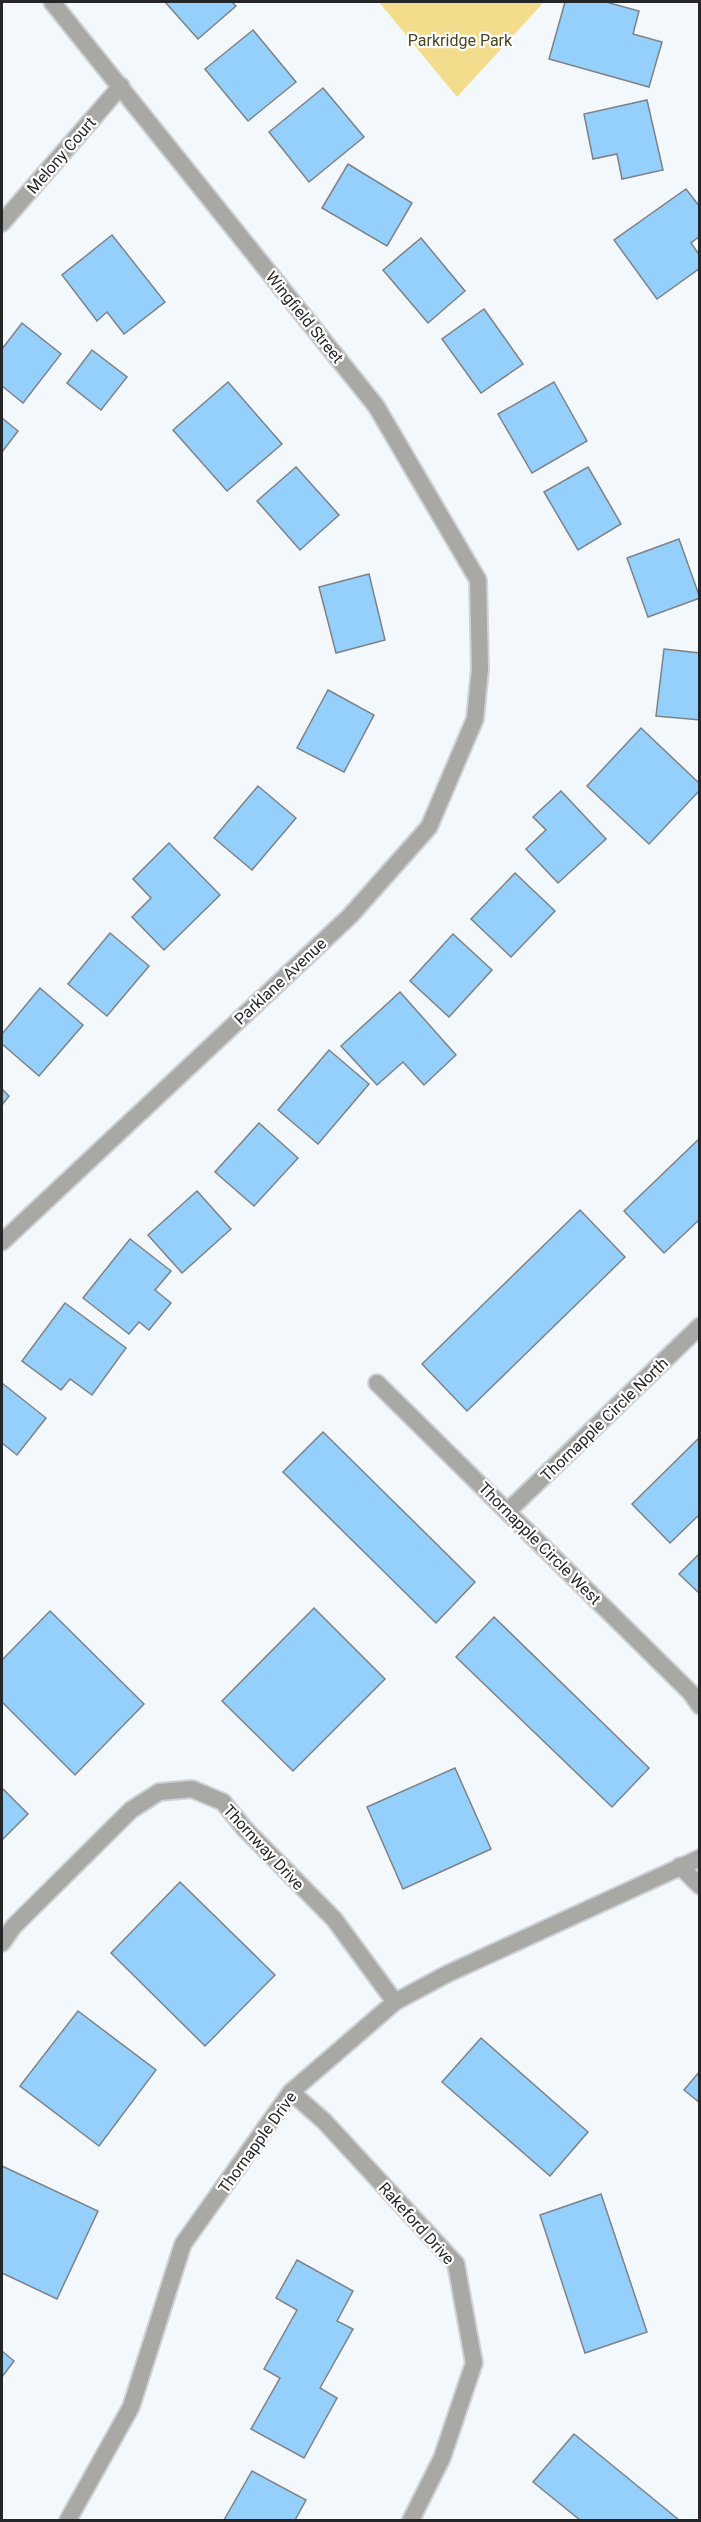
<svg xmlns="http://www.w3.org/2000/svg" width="701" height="2522" font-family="Roboto,sans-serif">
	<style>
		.green { fill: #f3dd8c }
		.building { fill: #95d0fd; stroke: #7e8286; stroke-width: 1.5 }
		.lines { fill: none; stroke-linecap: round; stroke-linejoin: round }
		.minor-casing { stroke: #ced2d6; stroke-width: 20 }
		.minor { stroke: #a8a8a5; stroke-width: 16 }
		.labels { text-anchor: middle; stroke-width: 4.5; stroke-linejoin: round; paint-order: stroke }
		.park-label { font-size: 16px; fill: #4d431e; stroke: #fff }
		.street-label { font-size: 16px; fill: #242627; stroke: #fff }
	</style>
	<rect width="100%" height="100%" fill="#f3f8fc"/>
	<path class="green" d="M379,2H544L457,97Z"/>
	<g class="building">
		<path d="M165,2H232L236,6L198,39Z"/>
		<path d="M565,2H606L639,11L633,34L662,42L649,87L549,59Z"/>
		<path d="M253,30L296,82L248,121L205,69Z"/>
		<path d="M323,88L364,137L309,182L269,132Z"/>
		<path d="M647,100L663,170L622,179L617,154L593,159L584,114Z"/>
		<path d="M348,164L412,203L387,246L322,208Z"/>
		<path d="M686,189L700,207V236L691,243L700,256V268L657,299L614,240Z"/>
		<path d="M112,235L165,302L124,334L107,312L97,321L62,275Z"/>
		<path d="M421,238L465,291L428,323L383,270Z"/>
		<path d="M484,309L523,364L481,393L442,339Z"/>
		<path d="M22,323L61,354L23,403L2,386V349Z"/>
		<path d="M92,350L127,377L101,410L67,383Z"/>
		<path d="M228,382L282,444L227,491L173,430Z"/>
		<path d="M554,382L587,441L532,473L498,414Z"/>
		<path d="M2,418L18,431L2,452Z"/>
		<path d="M296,467L339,515L300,550L257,501Z"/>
		<path d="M588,467L621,524L578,550L544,492Z"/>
		<path d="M679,539L700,598L648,617L627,558Z"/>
		<path d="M369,574L385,640L336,653L319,587Z"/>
		<path d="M664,649L700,653V720L656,716Z"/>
		<path d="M328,690L374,715L344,772L297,748Z"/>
		<path d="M641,728L700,784V790L649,844L587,786Z"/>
		<path d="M258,786L296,818L252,870L214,838Z"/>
		<path d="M561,791L606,839L558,883L526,849L546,830L533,817Z"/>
		<path d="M169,843L220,895L164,950L132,917L151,898L133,879Z"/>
		<path d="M515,873L555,911L511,957L471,919Z"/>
		<path d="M110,933L149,966L107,1016L68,984Z"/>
		<path d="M453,934L492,970L449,1017L410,981Z"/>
		<path d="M40,988L83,1025L39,1076L2,1044V1034Z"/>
		<path d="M400,992L456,1055L424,1085L403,1062L377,1085L341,1046Z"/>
		<path d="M329,1050L369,1084L318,1144L278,1110Z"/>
		<path d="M2,1089L9,1096L2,1105Z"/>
		<path d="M259,1123L298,1158L254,1206L215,1172Z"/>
		<path d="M700,1138V1219L664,1253L624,1211Z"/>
		<path d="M197,1191L231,1229L182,1273L148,1235Z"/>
		<path d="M580,1210L625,1257L467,1411L422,1364Z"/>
		<path d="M130,1239L171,1271L155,1290L171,1303L149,1330L139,1322L129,1334L83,1298Z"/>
		<path d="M65,1303L126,1348L92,1395L70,1379L61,1390L22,1361Z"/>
		<path d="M2,1383L46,1418L17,1455L2,1443Z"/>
		<path d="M323,1432L475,1582L436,1623L283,1472Z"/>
		<path d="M700,1437V1514L670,1543L632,1504Z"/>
		<path d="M700,1553V1594L679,1574Z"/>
		<path d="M314,1608L385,1679L293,1771L222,1701Z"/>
		<path d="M50,1611L144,1704L75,1775L2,1702V1660Z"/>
		<path d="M494,1617L649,1768L612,1807L456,1657Z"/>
		<path d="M455,1768L491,1849L403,1889L367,1807Z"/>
		<path d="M2,1788L28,1814L2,1840Z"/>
		<path d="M180,1882L275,1975L205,2046L111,1953Z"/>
		<path d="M78,2011L156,2070L99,2146L20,2086Z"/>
		<path d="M481,2038L588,2132L550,2176L442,2082Z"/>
		<path d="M700,2071V2103L684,2090Z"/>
		<path d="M2,2166L98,2211L57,2299L2,2273Z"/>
		<path d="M601,2194L647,2332L585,2353L540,2215Z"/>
		<path d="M297,2260L353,2291L337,2321L353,2329L320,2388L337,2398L304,2458L251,2429L280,2378L264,2369L297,2310L276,2298Z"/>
		<path d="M2,2351L14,2361L2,2377Z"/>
		<path d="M574,2434L679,2520H580L533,2482Z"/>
		<path d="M252,2471L306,2500L295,2520H224Z"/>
	</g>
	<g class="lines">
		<defs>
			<g id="minor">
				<path d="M2,223L121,86"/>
				<path d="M2,1242L350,916L429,827L475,719L480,669L478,580L376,406L52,2"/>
				<path d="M377,1383L691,1693L700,1706"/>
				<path d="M508,1511L700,1326"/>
				<path d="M680,1866L700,1886"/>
				<path d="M2,1943L14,1926L131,1810L159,1792L192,1789L223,1802L244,1828L334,1919L395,2002"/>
				<path d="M291,2092L324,2121L456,2264L474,2363L442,2458L411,2520"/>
				<path d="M68,2520L131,2407L183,2244L291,2092L395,2002L447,1974L700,1858"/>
			</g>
		</defs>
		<use href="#minor" class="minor-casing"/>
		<use href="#minor" class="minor"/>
	</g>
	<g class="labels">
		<g class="park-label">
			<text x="460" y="46">Parkridge Park</text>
		</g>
		<g class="street-label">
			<text transform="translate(61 155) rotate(-49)" y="6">Melony Court</text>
			<text transform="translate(305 317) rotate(51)" y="6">Wingfield Street</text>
			<text transform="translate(280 981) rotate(-43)" y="6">Parklane Avenue</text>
			<text transform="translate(604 1419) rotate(-44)" y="6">Thornapple Circle North</text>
			<text transform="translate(540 1543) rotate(45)" y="6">Thornapple Circle West</text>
			<text transform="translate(264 1847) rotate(47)" y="6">Thornway Drive</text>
			<text transform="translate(257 2142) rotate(-54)" y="6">Thornapple Drive</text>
			<text transform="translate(417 2223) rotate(48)" y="6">Rakeford Drive</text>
		</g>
	</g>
	<rect width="701" height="2522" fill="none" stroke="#242627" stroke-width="6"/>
</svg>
